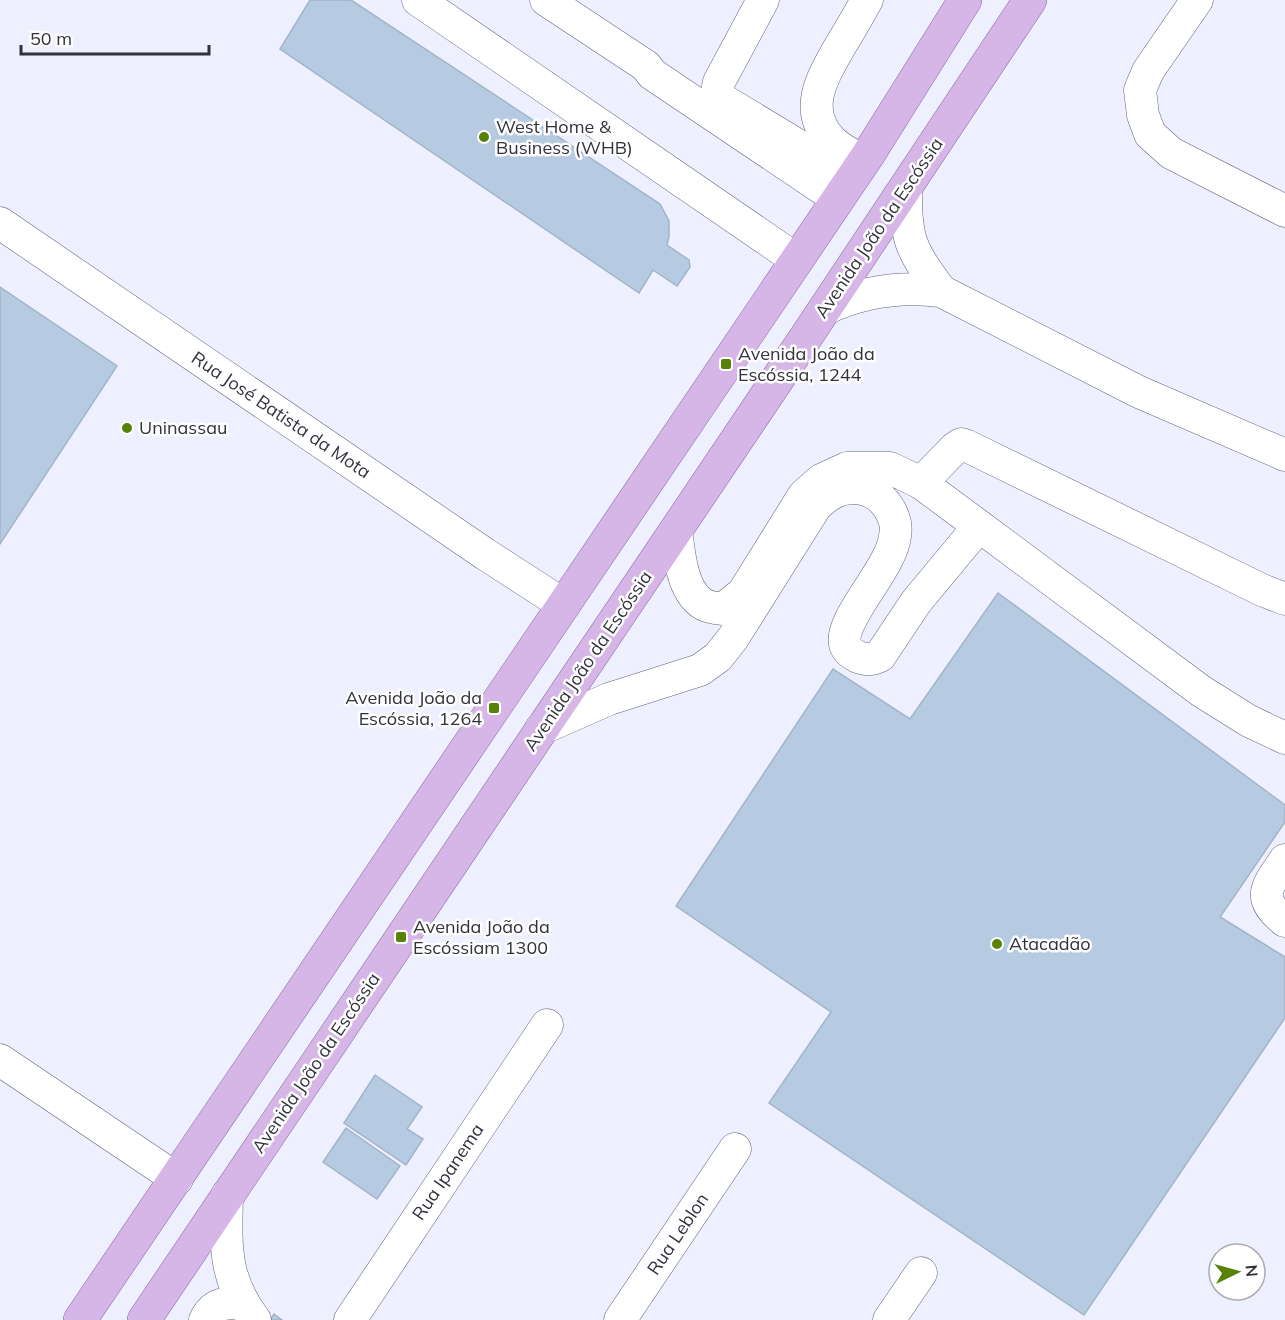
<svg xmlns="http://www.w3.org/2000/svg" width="1285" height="1320" font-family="Mulish,sans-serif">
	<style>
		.building { fill: #b6cbe2; stroke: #a2b4c9; stroke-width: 1.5 }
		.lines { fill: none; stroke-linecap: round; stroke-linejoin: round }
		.minor-casing { stroke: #62637a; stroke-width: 33 }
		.major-casing { stroke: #8a69a1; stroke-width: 34 }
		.minor { stroke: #fff; stroke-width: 32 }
		.major { stroke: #d6b6e7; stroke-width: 33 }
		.poi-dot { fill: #588106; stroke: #fefefe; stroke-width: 2 }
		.labels { text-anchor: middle; stroke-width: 5; stroke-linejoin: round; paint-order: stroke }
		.poi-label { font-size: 18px; fill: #31323c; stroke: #fefefe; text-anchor: start }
		.street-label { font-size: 18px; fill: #31323c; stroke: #fefefe }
	</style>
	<rect width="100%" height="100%" fill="#eeefff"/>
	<g class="building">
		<path d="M310,0H351L660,204L669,221V237L667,245L689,260L690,267L677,286L653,270L639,293L280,49Z"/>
		<path d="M0,287L117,366L0,544Z"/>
		<path d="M998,593L1285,805V822L1220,917L1285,957V1018L1084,1315L769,1103L831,1012L676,906L833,669L910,719Z"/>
		<path d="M375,1075L422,1107L407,1129L423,1139L406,1165L344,1123Z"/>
		<path d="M346,1128L400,1166L377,1199L323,1162Z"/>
		<path d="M274,1314L282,1320H270Z"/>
	</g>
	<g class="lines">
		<defs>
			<g id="minor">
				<path d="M418,0L797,260"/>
				<path d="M546,0L646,66L652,74L838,199"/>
				<path d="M763,0L719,82L717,92L723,100L852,178"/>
				<path d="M1197,0L1148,71L1140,90L1143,115L1150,134L1171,153L1285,211"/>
				<path d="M863,162C853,155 840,149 832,141C802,111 822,78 839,48C849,32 858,16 867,0"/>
				<path d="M906,188C905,240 911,250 941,291"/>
				<path d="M0,223L485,554L564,605"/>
				<path d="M825,309C863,291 900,286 941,291L1139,392L1285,455"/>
				<path d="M921,483L955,448L961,444L967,446L1262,590L1285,599"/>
				<path d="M979,526L1201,691L1249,721L1285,738"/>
				<path d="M541,729L609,699L700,670L718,657L733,638L816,506C830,492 846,484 866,490C877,493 884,500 890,510C895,519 897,526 895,536C892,568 839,619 845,644C847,651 852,654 858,657C867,660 872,660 880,656L916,602L979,526L921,483L890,468H847L821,480L804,495L743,593L723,609C715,608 706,607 700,602C681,587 679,551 676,530"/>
				<path d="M1285,860C1267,887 1255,897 1285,921"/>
				<path d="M0,1060L177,1179"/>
				<path d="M227,1195C226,1245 223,1278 255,1320"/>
				<path d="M205,1320C213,1303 226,1302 243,1304"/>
				<path d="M350,1320L547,1025"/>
				<path d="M620,1320L735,1149"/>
				<path d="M889,1320L921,1273"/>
			</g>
			<g id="major">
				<path d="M80,1320L868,155L965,0"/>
				<path d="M144,1320L810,331L1030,0"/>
			</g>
		</defs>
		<use href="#minor" class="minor-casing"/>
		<use href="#major" class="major-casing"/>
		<use href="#minor" class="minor"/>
		<use href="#major" class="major"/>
	</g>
	<g class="poi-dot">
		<circle cx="484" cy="137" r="6"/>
		<rect x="720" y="358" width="12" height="12" rx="3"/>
		<circle cx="127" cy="428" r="6"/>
		<rect x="488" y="702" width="12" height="12" rx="3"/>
		<rect x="395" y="931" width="12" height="12" rx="3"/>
		<circle cx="997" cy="944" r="6"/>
	</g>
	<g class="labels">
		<g class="poi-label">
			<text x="496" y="133">West Home &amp;<tspan x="496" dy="21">Business (WHB)</tspan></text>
			<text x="738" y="360">Avenida João da<tspan x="738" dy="21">Escóssia, 1244</tspan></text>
			<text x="139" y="434">Uninassau</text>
			<text x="482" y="704" text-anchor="end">Avenida João da<tspan x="482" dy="21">Escóssia, 1264</tspan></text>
			<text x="413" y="933">Avenida João da<tspan x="413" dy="21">Escóssiam 1300</tspan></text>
			<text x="1009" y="950">Atacadão</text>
		</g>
		<g class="street-label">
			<text transform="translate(879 228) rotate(-56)" y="6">Avenida João da Escóssia</text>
			<text transform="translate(281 415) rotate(34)" y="6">Rua José Batista da Mota</text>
			<text transform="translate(588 661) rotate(-56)" y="6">Avenida João da Escóssia</text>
			<text transform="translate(316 1063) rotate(-56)" y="6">Avenida João da Escóssia</text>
			<text transform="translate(448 1172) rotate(-56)" y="6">Rua Ipanema</text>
			<text transform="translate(678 1234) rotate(-56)" y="6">Rua Leblon</text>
		</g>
	</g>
	<g transform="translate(1237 1272) rotate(85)"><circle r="28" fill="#fefefe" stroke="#acacb0" stroke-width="1.5"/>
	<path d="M0-4.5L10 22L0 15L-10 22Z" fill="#588106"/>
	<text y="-9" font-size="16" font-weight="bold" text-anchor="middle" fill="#31323c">N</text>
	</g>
	<path d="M21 45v9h188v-9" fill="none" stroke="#31323c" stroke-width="3"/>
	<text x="30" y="45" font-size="18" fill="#31323c" stroke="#fefefe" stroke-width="4.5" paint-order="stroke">50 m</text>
</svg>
